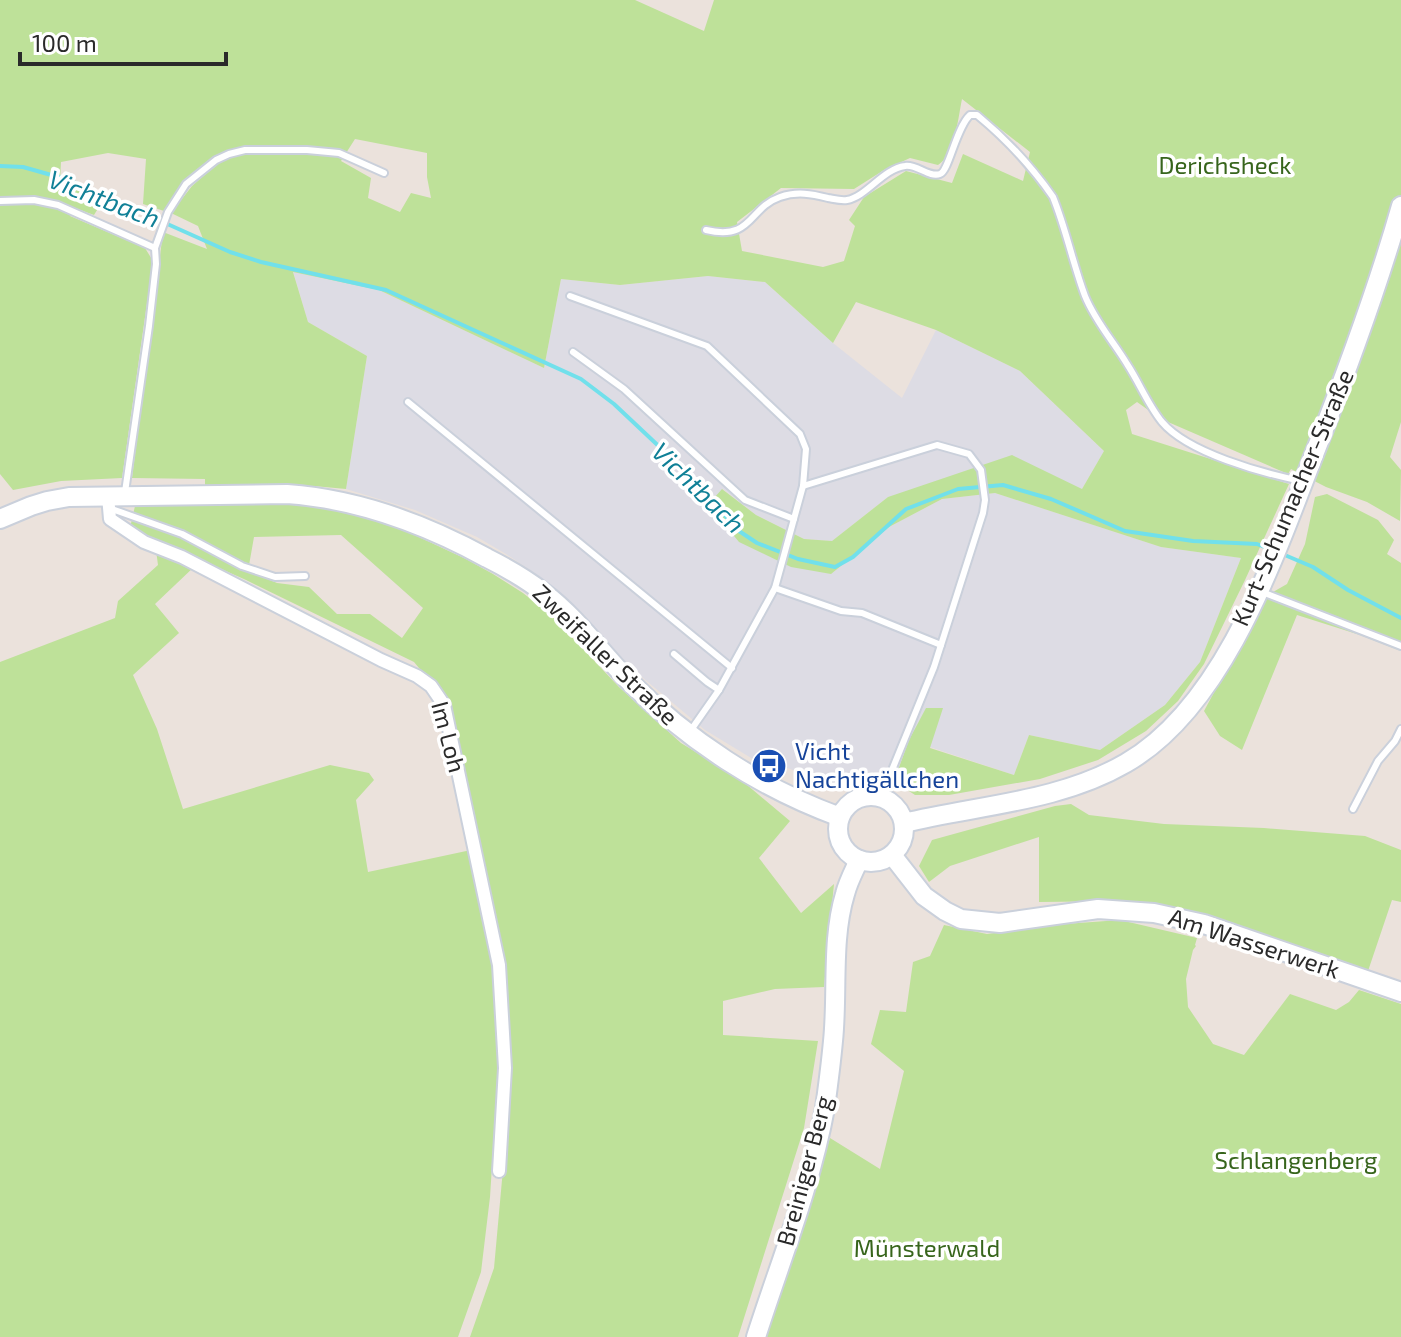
<svg xmlns="http://www.w3.org/2000/svg" width="1401" height="1337" font-family="'Exo 2',sans-serif">
	<style>
		.industrial { fill: #dddce4 }
		.green { fill: #bee199; fill-rule: evenodd }
		.lines { fill: none; stroke-linecap: round; stroke-linejoin: round }
		.stream { stroke: #71e0eb; stroke-width: 4 }
		.lane-casing { stroke: #cad0db; stroke-width: 10 }
		.street-casing { stroke: #cad0db; stroke-width: 16 }
		.secondary-casing { stroke: #cad0db; stroke-width: 22 }
		.lane { stroke: #fff; stroke-width: 6 }
		.street { stroke: #fff; stroke-width: 12 }
		.secondary { stroke: #fff; stroke-width: 18 }
		.labels { text-anchor: middle; stroke-width: 7; stroke-linejoin: round; paint-order: stroke }
		.park-label { font-size: 24px; fill: #37651c; stroke: #fff }
		.street-label { font-size: 24px; fill: #2a2a2a; stroke: #fff }
		.transit-label { font-size: 24px; fill: #164399; stroke: #fff; text-anchor: start }
		.water-label { font-size: 26px; font-style: italic; fill: #108097; stroke: #fff }
	</style>
	<rect width="100%" height="100%" fill="#ebe2dc"/>
	<path class="industrial" d="M293,271L379,290L544,368L561,279L620,285L708,276L765,282L833,343L902,398L936,330L1020,371L1104,451L1082,489L888,497L832,541L804,539L756,515L723,489L707,506L720,519L831,574L889,527L942,499L995,493L1161,547L1241,558L1200,662L1165,705L1100,750L1029,735L1014,775L909,740L894,781L866,776L834,786L777,764H761L705,730L636,672L565,599L536,574L506,554L477,537L415,510L346,489L367,356L308,322Z"/>
	<g class="green">
		<path d="M0,0H635L704,31L714,0H1401V422L1390,457L1401,470L1400,521L1367,502L1326,487L1291,469L1288,474L1161,419L1137,402L1126,410L1132,434L1289,484L1245,580L1204,664L1178,701L1146,731L1098,760L1040,779L949,795H915L894,781L909,740L926,708H943L930,748L1014,775L1029,735L1100,750L1165,705L1200,662L1241,558L1161,547L995,493L942,499L889,527L831,574L791,567L739,542L720,519L707,506L722,489L756,515L804,539L832,541L888,497L1012,455L1082,489L1104,451L1020,371L936,330L856,302L833,343L765,282L708,276L620,285L561,279L544,368L379,290L293,272L308,322L367,356L346,489L314,486L205,488V479L132,478L163,232L207,249L198,226L171,213L192,186L217,164L201,166L180,187L164,211L143,204L146,159L108,153L61,162L60,182L102,202L94,215L75,208L70,216L145,248L153,261L122,478L61,481L13,490L0,474ZM962,99L1030,152L1023,181L963,154L952,183L906,171L864,197L849,220L855,226L844,261L823,267L742,251L737,222L781,188L854,189L884,170L910,158L938,165C955,155 958,118 962,99ZM355,139L427,153V177L431,198L411,193L400,212L368,198L371,178L341,161Z"/>
		<path d="M1327,494L1378,520L1394,540L1387,554L1401,563V651L1360,635L1297,615L1242,750L1220,736L1204,711L1266,596L1287,584L1305,544L1315,497Z"/>
		<path d="M223,501L310,505L377,520L406,531L466,559L493,574L523,593L551,615L619,687L681,743L740,779L790,821L759,858L801,913L834,884L824,987L775,989L723,1001V1035L818,1041L804,1128L738,1337H470L494,1268L505,1147L509,1032L503,962L449,704L414,662L246,580L130,528L135,506ZM341,535L423,608L402,638L370,614H337L309,587L277,583L248,571L254,537Z"/>
		<path d="M156,550L195,566L155,604L179,633L133,675L157,729L183,809L330,765L369,773L374,780L356,800L368,872L471,850L476,868L494,977L498,1072L490,1197L481,1272L458,1337H0V662L115,618L118,601L158,565Z"/>
		<path d="M1071,804L1089,815L1164,824L1264,828L1365,836L1401,850V902L1392,900L1368,971L1211,919L1126,901L1039,902V837L950,866L929,882L919,866L932,840L1055,806Z"/>
		<path d="M1120,920L1197,938L1195,945L1196,946L1193,950L1186,979L1188,1007L1213,1044L1244,1055L1290,994L1336,1010L1349,1002L1359,990L1401,1004V1337H765L830,1138L880,1169L904,1071L871,1044L880,1010L906,1012L913,962L930,956L944,925L987,934L1051,925Z"/>
	</g>
	<g class="lines">
		<g class="stream">
			<path d="M0,166L23,167L69,180L230,252L261,262L386,290L581,379L614,404L700,485L736,529L757,543L798,559L835,567L853,557L906,509L958,489L1003,485L1051,499L1125,531L1193,541L1257,544L1272,550"/>
			<path d="M1280,553L1313,567L1348,590L1401,618"/>
		</g>
		<defs>
			<g id="lane">
				<path d="M0,201L34,200L58,205L155,248"/>
				<path d="M706,230C753,241 748,208 780,197C797,191 812,194 828,198C834,199 841,201 847,200C866,197 883,169 905,166C917,164 929,178 940,174C949,171 956,128 970,115H977C1005,138 1032,167 1053,197C1066,229 1073,264 1085,296C1095,321 1113,341 1127,364C1139,382 1148,405 1162,422C1188,453 1262,473 1301,481"/>
				<path d="M570,296L707,346L800,434L806,449L803,486L775,588L719,690L691,730"/>
				<path d="M573,352L624,389L745,500L794,519"/>
				<path d="M408,402L732,668"/>
				<path d="M803,486L937,445L969,454L981,470L985,500L983,513L934,667L881,797"/>
				<path d="M125,492L149,326L156,264L155,248L168,212L186,184L216,160L229,154L245,150H307L339,153L384,173"/>
				<path d="M109,508L182,534L242,566L275,577L305,576"/>
				<path d="M775,588L841,611L862,613L941,645"/>
				<path d="M1262,592L1401,646"/>
				<path d="M674,654L707,682L719,690"/>
				<path d="M1353,809L1378,761L1395,741L1401,729"/>
			</g>
			<path id="street" d="M108,496L110,519L144,542L182,557L381,660L417,676L431,686L444,705L499,965L505,1068L499,1171"/>
			<g id="secondary">
				<path d="M0,519L31,506L47,501L69,497L287,494C358,499 425,524 487,558C507,568 526,579 544,593C576,617 600,651 628,680C687,740 760,788 840,817"/>
				<circle cx="871" cy="829" r="33"/>
				<path d="M904,823C978,805 1059,802 1126,763C1225,706 1275,555 1315,452C1347,371 1377,290 1401,206"/>
				<path d="M892,855L924,896L945,911L961,919L1000,923L1098,909L1154,913L1204,924L1401,992"/>
				<path d="M756,1337C780,1262 811,1186 825,1108C828,1086 831,1063 833,1041C838,994 831,940 845,894C848,882 854,871 859,860"/>
			</g>
		</defs>
		<use href="#lane" class="lane-casing"/>
		<use href="#street" class="street-casing"/>
		<use href="#secondary" class="secondary-casing"/>
		<use href="#lane" class="lane"/>
		<use href="#street" class="street"/>
		<use href="#secondary" class="secondary"/>
	</g>
	<defs>
		<symbol id="bus-disc" viewBox="-11 -11 22 22"><circle r="9.5" fill="#1a4fb4" stroke="#fff"/><path d="M-5-6H5V4H4V6H2V4H-2V6H-4V4H-5ZM-3.5-4V0h7V-4ZM-3.5 1.2v1.5H-2V1.2ZM2 1.2v1.5H3.5V1.2Z" fill="#fff"/></symbol>
	</defs>
	<g fill-rule="evenodd">
		<use href="#bus-disc" x="749" y="746" width="40" height="40"/>
	</g>
	<g class="labels">
		<g class="park-label">
			<text x="1225" y="174">Derichsheck</text>
			<text x="1296" y="1169">Schlangenberg</text>
			<text x="927" y="1257">Münsterwald</text>
		</g>
		<g class="street-label">
			<text transform="translate(1293 498) rotate(-67)" y="8">Kurt-Schumacher-Straße</text>
			<text transform="translate(605 655) rotate(44)" y="8">Zweifaller Straße</text>
			<text transform="translate(448 737) rotate(75)" y="8">Im Loh</text>
			<text transform="translate(1254 944) rotate(18)" y="8">Am Wasserwerk</text>
			<text transform="translate(805 1171) rotate(-75)" y="8">Breiniger Berg</text>
		</g>
		<g class="transit-label">
			<text x="795" y="760">Vicht<tspan x="795" dy="28">Nachtigällchen</tspan></text>
		</g>
		<g class="water-label">
			<text transform="translate(104 199) rotate(21)" y="9">Vichtbach</text>
			<text transform="translate(698 488) rotate(44)" y="9">Vichtbach</text>
		</g>
	</g>
	<path d="M20 52v12h206v-12" fill="none" stroke="#2a2a2a" stroke-width="4"/>
	<text x="32" y="52" font-size="24" fill="#2a2a2a" stroke="#ffffff" stroke-width="6" paint-order="stroke">100 m</text>
</svg>
